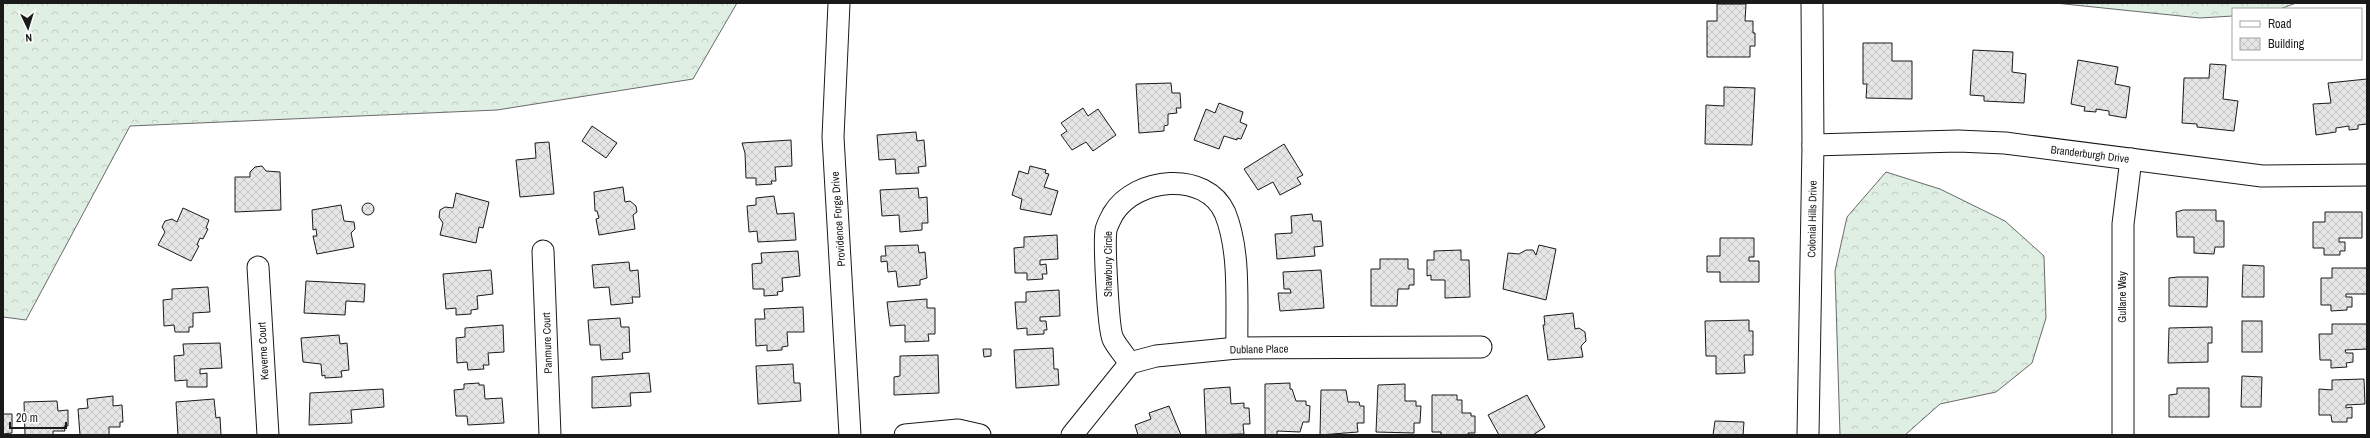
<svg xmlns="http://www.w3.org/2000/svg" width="2370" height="438" font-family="'Archivo Narrow',sans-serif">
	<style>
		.forest { fill: url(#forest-crowns); stroke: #6a6a6a }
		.building { fill: url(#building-cross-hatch); stroke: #1a1a1a }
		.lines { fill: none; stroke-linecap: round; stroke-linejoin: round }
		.minor-casing { stroke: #1a1a1a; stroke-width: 23 }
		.minor { stroke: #fff; stroke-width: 21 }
		.labels { text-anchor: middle; stroke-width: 3; stroke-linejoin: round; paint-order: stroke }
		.street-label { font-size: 11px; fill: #1a1a1a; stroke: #fff }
	</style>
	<defs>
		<pattern id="forest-crowns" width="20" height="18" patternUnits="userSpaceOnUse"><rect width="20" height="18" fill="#e0efe3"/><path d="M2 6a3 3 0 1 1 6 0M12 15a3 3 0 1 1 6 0" fill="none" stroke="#c0ccc2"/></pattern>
		<pattern id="building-cross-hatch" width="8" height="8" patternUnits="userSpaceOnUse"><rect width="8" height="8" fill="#e6e6e6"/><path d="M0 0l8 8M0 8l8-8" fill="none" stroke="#c5c5c5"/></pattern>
	</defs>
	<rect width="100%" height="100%" fill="#fff"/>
	<g class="forest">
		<path d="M3,3H737L693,79L497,110L130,126L26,320L3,317Z"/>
		<path d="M2055,3H2296L2280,9H2233V16L2200,18Z"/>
		<path d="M1886,172L1940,189L2005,221L2044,256L2046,318L2032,363L1996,392L1940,404L1905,435H1840L1835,271L1847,217Z"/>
	</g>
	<g class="building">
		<path d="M1717,4H1746L1745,21H1753V33H1755V46H1750V57H1707V21H1717Z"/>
		<path d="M1863,43H1892V61H1912V99L1866,98L1867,84H1863Z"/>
		<path d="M1973,50L2013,52L2012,72L2026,74L2024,103L1984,101V96L1970,95Z"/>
		<path d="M2078,60L2118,67L2115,84L2130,87L2126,118L2109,115V111L2096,109V112L2084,111L2085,107L2071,104Z"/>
		<path d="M2210,64L2226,65L2223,99L2238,101L2234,131L2197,127V124L2182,123L2184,78H2209Z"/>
		<path d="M2367,79V124L2358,125V129L2349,130V126L2336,128V132L2316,135L2313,104L2331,103L2328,83Z"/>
		<path d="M1171,83L1172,93H1180L1181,108H1176L1177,113L1168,114V125L1164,126V131L1139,133L1136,84Z"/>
		<path d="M1724,87L1755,88L1752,145L1705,144L1706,105L1724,106Z"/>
		<path d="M1219,103L1243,112L1240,122L1247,125L1241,139L1237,138V140L1224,136L1219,149L1194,140L1206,109L1215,113Z"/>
		<path d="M1083,108L1088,116L1098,109L1116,135L1093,151L1086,142L1072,150L1061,135L1067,131L1061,123Z"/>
		<path d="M592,126L617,143L606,158L582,141Z"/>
		<path d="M916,132L917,141L924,140L926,166L918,167L919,173L896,174L895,159L879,160L877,135Z"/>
		<path d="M791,140L792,166L775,167L776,181H771L772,184L756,185V178H746L745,153L742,143Z"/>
		<path d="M549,142L554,194L520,197L516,160L536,158L535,143Z"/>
		<path d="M1284,144L1303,175L1297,178L1301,184L1280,195L1273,182L1258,190L1244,169Z"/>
		<path d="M262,166L266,171L280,172L281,210L235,212V177H250V172L255,167Z"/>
		<path d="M1030,166L1046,170L1045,173L1049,174L1044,187L1058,191L1051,215L1020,209L1022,199L1012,195L1019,171L1028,174Z"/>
		<path d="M623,187L625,202L630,201L636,206L637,212L633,215L635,229L599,235L596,219L599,218L597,211H595L594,192Z"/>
		<path d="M918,188L919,198L927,197L928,223H922V230L900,232L899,215L882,216L880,190Z"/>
		<path d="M456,193L489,202L483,228L479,227L476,243L440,235L443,223L439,217L440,210L445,207L453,208Z"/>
		<path d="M774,196L777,214L794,213L796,240L758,242L757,231L749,232L747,206L756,205V198Z"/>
		<circle cx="368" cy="209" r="6"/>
		<path d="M341,205L344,221L354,222L355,229L351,233L354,247L317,254L313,236H317L316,229L313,230L312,210Z"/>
		<path d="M183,208L209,220L206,228L208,229L203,239L200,238L197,245L199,246L191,261L158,245L165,232L162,227L165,221L172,219L177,222Z"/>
		<path d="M2183,210H2216V221H2224V247H2215L2214,254L2194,253V237H2177L2176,212Z"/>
		<path d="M2325,212H2362V238H2339V242H2345V251H2340V255H2324V248H2313V222H2325Z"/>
		<path d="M1312,214L1313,221H1321L1323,246L1314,247L1315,256L1277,259L1275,234L1292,233L1291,216Z"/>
		<path d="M1057,235L1058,259L1040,260V265L1046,264L1047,274H1042L1043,279L1027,280V273H1015L1014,248L1024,247V237Z"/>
		<path d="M1720,238H1754V257H1749V261H1759V282H1720V272H1707V256H1720Z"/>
		<path d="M918,245L919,253L925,252L927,278L920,280V285L898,287L896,271L888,272L887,261L881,262V256H886L885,246Z"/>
		<path d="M1539,245L1556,249L1546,300L1503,289L1508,253L1519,254L1526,250H1533L1536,255Z"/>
		<path d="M1461,250V260H1469L1470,297L1445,298V280H1431V275L1427,276V260H1434V251Z"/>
		<path d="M798,251L800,276L782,278L783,291L777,292L778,295L764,296V289H753L752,264L762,263L761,253Z"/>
		<path d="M1380,259H1408V269H1414V285H1409V289H1398L1397,306H1371V269H1380Z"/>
		<path d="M629,262L630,271L638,270L640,297H632L633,303L611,305L609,287L594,288L592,265Z"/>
		<path d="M2243,265L2264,266V297H2242Z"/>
		<path d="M2332,268H2367V294H2346V297H2352V307H2347V310L2331,311V305H2321V278H2332Z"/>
		<path d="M491,270L493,294L477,296L478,309L471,310V314L456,315V308L446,309L443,274Z"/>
		<path d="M1321,270L1324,308L1280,311L1278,293H1291L1290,289H1284L1283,272Z"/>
		<path d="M2178,277H2208L2207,307L2169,306V278Z"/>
		<path d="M306,281L365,284L364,302L346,301L345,315L304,313Z"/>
		<path d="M208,287L210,312L193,313V327H189V332H175L174,325L164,326L163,300L172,299V289Z"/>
		<path d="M1059,290L1060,316L1040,317V321H1046L1047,330H1044V334L1027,335V328L1017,329L1015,302H1026V292Z"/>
		<path d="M927,299V308H935V334H928L929,341L905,342V325L890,326L887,302Z"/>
		<path d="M803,307L804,332H787L788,346L782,347V350L767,351V345L756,346L755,319H765L764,309Z"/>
		<path d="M1573,313L1575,329L1579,328L1585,332L1586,341L1581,346L1583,357L1548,360L1543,325H1545L1544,316Z"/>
		<path d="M620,318L621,327H629L630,352L622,353L623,359L601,360L600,345H590L588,320Z"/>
		<path d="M1749,320V331H1753V355H1744L1745,373L1716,374V356H1706L1705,321Z"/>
		<rect x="2242" y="321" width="20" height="31"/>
		<path d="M2332,324H2367V349L2345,350L2346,353H2353V362L2346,363L2347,367L2331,368V360H2320L2319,334H2332Z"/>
		<path d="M503,325L504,352L488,353L489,365H483L484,369L468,370L467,362L457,363L456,338L465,337V328Z"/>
		<path d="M2212,327V343H2208V362L2168,363L2169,328Z"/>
		<path d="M339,335L340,344L347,343L349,370L341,371L342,377L325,378V375L322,376L321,364L303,362L301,338Z"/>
		<path d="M220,343L222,368L200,369V374L207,373V387H187V380L175,381L174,356L184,355L183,344Z"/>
		<path d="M1053,348L1054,369H1058L1059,385L1016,388L1014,350Z"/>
		<path d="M983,349H991V356L984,357Z"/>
		<path d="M938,355L939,393L894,395V377L900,376V356Z"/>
		<path d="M793,364L794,383H800L801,401L758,404L756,366Z"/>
		<path d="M649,373L651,392L630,393L631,406L592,408V377Z"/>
		<path d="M2242,376L2262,377L2261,407H2241Z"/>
		<path d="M2364,379L2365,404L2346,405V408L2352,407V418H2347V422H2332L2331,415H2319V389L2332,390V380Z"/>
		<path d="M479,383V385H484L485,399L502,398L504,423L468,425L467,416H456L454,390L464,389V384Z"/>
		<path d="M1290,383V389H1292L1296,401H1306V405L1310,406L1309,422H1303L1300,432L1277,431V435H1265V384Z"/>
		<path d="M1405,384V401H1416V406H1421L1420,423H1414V433L1376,432L1378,385Z"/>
		<path d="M1230,387L1231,404L1244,403V408H1249L1250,424H1243L1244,434L1206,435L1204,389Z"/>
		<path d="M2177,388H2209V417H2169V395L2177,394Z"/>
		<path d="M383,389L384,407L351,410L352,423L309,425L310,393Z"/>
		<path d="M1321,390H1346L1348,402H1359L1360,406H1364V423H1357L1358,432L1320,435Z"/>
		<path d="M1432,395H1457V400H1462V413H1471V416H1475V433H1468V435H1441V432H1432Z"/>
		<path d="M1527,395L1545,427L1533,435H1499L1488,415Z"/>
		<path d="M113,396V406L122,405L123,422H120V427H109V435H80L78,409L88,408L87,399Z"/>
		<path d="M214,399L216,418L220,417L221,435H178L176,402Z"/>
		<path d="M57,401L58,411L68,410V426H64L65,431H53V435H25L24,402Z"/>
		<path d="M1169,406L1181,435H1138L1135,425L1151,419L1149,413Z"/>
		<path d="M3,414H12V433L3,434Z"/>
		<path d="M1715,421L1744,422L1743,435H1713Z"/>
	</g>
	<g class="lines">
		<defs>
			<g id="minor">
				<path d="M839,3L833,137L850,435"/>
				<path d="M1813,145L1958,141L2005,143L2262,176L2367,175"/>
				<path d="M543,251L550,435"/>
				<path d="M258,267L268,435"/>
				<path d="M1130,363C1125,356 1117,347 1113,339C1108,329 1104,243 1106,230C1107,225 1111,218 1113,214C1135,177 1206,170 1225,213C1241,252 1236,306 1237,348"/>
				<path d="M905,435L958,430L980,435"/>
				<path d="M1072,435L1130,363L1156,356L1237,348L1481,347"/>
				<path d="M1808,435L1813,145L1812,3"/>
				<path d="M2123,435V224L2131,159"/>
			</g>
		</defs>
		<use href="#minor" class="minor-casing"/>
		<use href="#minor" class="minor"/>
	</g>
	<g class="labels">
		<g class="street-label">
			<text transform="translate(2090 154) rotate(7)" y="4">Branderburgh Drive</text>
			<text transform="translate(838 219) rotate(-94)" y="4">Providence Forge Drive</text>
			<text transform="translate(1812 219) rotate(-89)" y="4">Colonial Hills Drive</text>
			<text transform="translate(1108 264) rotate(-90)" y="4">Shawbury Circle</text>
			<text transform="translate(2122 297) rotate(-90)" y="4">Gullane Way</text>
			<text transform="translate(547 343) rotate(-92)" y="4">Panmure Court</text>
			<text transform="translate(1259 349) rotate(-1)" y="4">Dublane Place</text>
			<text transform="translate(263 351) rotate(-93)" y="4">Keverne Court</text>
		</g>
	</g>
	<rect width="2370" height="438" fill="none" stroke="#1a1a1a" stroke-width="8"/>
	<rect x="2232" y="8" width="130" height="52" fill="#ffffff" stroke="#a3a3a3"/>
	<rect x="2240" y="21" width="20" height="6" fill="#ffffff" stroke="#a3a3a3"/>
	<text x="2268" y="28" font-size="12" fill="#1a1a1a">Road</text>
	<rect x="2240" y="38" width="20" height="12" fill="url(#building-cross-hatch)" stroke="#a3a3a3"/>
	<text x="2268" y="48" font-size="12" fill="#1a1a1a">Building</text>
	<g transform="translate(28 28) rotate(176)" stroke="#ffffff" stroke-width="3" paint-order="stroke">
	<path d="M0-3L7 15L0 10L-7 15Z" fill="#1a1a1a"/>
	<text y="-6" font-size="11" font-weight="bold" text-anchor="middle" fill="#1a1a1a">N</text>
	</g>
	<path d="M10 422v6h56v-6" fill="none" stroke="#1a1a1a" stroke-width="2"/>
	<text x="16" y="422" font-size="12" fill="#1a1a1a" stroke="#ffffff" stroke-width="3" paint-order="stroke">20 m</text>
</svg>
